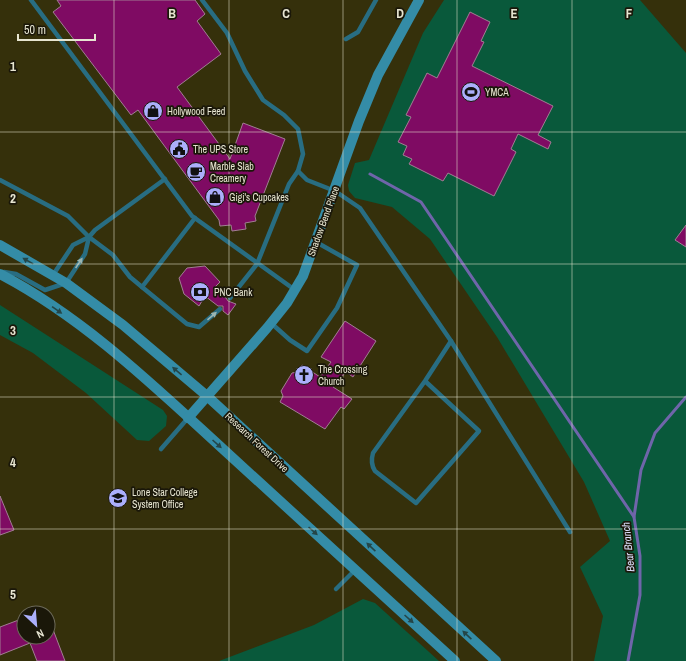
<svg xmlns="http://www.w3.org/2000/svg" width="686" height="661" font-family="'Archivo Narrow',sans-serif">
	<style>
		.green { fill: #09593b }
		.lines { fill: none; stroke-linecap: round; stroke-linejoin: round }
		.stream { stroke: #6f65aa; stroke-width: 3 }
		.building { fill: #7f0b63; stroke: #a17e93 }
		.lane { stroke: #286d82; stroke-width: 4.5 }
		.secondary { stroke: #348ca7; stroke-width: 10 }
		.oneway { fill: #244648 }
		.oneway2 { fill: #9bb5b1 }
		.grid { fill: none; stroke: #e7e5d1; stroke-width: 1; stroke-opacity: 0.55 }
		.labels { text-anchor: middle; stroke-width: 3.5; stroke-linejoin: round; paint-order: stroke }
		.poi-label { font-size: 10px; fill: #e7e5d1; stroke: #1a1709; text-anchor: start }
		.street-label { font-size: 10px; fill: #e7e5d1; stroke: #1a1709 }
		.water-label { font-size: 11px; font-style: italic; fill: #dfe1fe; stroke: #1a1709 }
		.grid-label { font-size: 13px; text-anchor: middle; font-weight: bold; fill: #e7e5d1; stroke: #1a1709; stroke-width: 3.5; stroke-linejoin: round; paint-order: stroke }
	</style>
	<rect width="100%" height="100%" fill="#35300b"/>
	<g class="green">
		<path d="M444,0H640L686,53V661H594L603,616L580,567L610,541L584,482L497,337L430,239L392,207L355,198L349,191L348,185L355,163L369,160L423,33Z"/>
		<path d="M0,305L163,410L167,416L166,426L149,441L137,440L86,393L33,353L0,335Z"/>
		<path d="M363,599L375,603L439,661H219L314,625Z"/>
	</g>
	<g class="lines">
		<g class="stream">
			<path d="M370,174L421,202L634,517"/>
			<path d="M628,661L640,595V556L634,517L641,470L655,433L686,397"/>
		</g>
	</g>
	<g class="building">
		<path d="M57,0H195L205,14L197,21L221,54L177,87L230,159L243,123L285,139L255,216L256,221L245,223L246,229L232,231L231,225L220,226L219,220L138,110L131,115L53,12L61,6Z"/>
		<path d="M470,12L490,22L481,41L484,42L472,66L553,106L538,135L551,142L548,149L518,134L511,149L516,152L494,196L448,173L443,181L409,164L412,159L403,155L407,146L398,142L411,117L406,115L427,73L437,78Z"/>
		<path d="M686,225V247L675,240Z"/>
		<path d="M205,266L220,282L213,289L226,298L228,301L236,304L228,315L223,311V306H218L205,296L199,306L184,294L179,278L187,268Z"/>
		<path d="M345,321L376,341L353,377L346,372L333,387L352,399L344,409L341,407L325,429L280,402L283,396L281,391L292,373L297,372L302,365L320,377L331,362L321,357Z"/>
		<path d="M0,496L14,530L0,535Z"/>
		<path d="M24,618V637H48L49,619L65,661H37L30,643L0,655V627Z"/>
	</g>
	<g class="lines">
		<g class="lane">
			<path d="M31,0L192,216L295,290"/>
			<path d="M202,0L227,33L245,71L263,100L284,115L298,129L303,154L298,171L289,184L257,264L230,298"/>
			<path d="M346,39L358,32L376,0"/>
			<path d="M298,171L307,180L335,191L360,208L451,341L570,532"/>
			<path d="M0,180L68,216L89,237L113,255L130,277L142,287L195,218"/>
			<path d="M4,272L16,274L45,290L66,283L85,254L89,237"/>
			<path d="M53,275L73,245L89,237L95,230L165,179"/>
			<path d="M142,287L187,324L199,327L220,309"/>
			<path d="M271,323L290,340L307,351L337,308L357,265L316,242"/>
			<path d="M425,381L479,431L416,503L375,471C371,465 371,460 373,453L425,381L451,341"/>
			<path d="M161,449L188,418"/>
			<path d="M336,589L355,570"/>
		</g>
		<g class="secondary">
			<path d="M0,245L66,283L123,325L207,396L496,661"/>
			<path d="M0,274C84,318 154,386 223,449C300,520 378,590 455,661"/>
			<path d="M188,418L267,328L287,303L303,276L359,121L378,75L419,0"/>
		</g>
	</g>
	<defs><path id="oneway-solid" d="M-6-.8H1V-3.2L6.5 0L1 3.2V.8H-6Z"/></defs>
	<g class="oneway">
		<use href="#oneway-solid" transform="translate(28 261) rotate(-151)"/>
		<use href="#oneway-solid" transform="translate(57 310) rotate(35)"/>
		<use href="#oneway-solid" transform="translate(177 371) rotate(-140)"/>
		<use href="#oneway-solid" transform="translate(217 444) rotate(42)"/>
		<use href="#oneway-solid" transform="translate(313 531) rotate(42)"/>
		<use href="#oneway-solid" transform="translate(371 547) rotate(-137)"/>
		<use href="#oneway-solid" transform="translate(409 619) rotate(42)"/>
		<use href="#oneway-solid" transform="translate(467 635) rotate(-137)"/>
	</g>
	<g class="oneway2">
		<use href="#oneway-solid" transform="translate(79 263) rotate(-56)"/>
		<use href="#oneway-solid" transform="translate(212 316) rotate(-41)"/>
	</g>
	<path class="grid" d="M114,0V661M229,0V661M343,0V661M457,0V661M572,0V661M0,132H686M0,264H686M0,397H686M0,529H686"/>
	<defs>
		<symbol id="stadium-disc" viewBox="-11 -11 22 22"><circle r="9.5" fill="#abaffb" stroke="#1a1709"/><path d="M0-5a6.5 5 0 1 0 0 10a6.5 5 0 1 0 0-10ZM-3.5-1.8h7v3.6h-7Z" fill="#111"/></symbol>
		<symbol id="shop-disc" viewBox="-11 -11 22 22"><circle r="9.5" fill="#abaffb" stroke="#1a1709"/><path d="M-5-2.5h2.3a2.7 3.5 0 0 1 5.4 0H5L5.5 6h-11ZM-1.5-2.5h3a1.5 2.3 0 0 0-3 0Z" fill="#111"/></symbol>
		<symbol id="civic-disc" viewBox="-11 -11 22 22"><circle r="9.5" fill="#abaffb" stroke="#1a1709"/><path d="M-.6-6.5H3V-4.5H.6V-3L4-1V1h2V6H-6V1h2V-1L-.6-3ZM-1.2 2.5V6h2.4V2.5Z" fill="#111"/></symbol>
		<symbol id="cafe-disc" viewBox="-11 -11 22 22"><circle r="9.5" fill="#abaffb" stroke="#1a1709"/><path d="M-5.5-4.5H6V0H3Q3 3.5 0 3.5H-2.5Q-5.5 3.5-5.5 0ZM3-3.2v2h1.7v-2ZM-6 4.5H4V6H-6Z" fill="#111"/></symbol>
		<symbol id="bank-disc" viewBox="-11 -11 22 22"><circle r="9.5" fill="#abaffb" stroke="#1a1709"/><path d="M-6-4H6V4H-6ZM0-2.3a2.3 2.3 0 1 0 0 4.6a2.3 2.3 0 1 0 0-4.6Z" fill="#111"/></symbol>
		<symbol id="church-disc" viewBox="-11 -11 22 22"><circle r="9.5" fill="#abaffb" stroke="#1a1709"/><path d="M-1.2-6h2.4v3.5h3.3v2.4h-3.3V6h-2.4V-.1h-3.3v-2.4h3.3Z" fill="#111"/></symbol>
		<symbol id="university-disc" viewBox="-11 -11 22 22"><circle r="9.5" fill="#abaffb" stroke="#1a1709"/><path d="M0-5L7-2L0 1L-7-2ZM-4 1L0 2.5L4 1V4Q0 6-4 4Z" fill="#111"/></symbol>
	</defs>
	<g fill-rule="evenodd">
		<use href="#stadium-disc" x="460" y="81" width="22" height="22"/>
		<use href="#shop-disc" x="142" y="100" width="22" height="22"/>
		<use href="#civic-disc" x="168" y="138" width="22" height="22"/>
		<use href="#cafe-disc" x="185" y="161" width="22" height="22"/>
		<use href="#shop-disc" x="204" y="186" width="22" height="22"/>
		<use href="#bank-disc" x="189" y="281" width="22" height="22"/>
		<use href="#church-disc" x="293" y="364" width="22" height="22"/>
		<use href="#university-disc" x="107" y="487" width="22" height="22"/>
	</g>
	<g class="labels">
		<g class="poi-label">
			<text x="485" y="96">YMCA</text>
			<text x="167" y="115">Hollywood Feed</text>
			<text x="193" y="153">The UPS Store</text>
			<text x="210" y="170">Marble Slab<tspan x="210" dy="12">Creamery</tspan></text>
			<text x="229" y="201">Gigi's Cupcakes</text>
			<text x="214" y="296">PNC Bank</text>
			<text x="318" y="373">The Crossing<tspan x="318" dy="12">Church</tspan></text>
			<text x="132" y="496">Lone Star College<tspan x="132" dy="12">System Office</tspan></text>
		</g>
		<g class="street-label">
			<text transform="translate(323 221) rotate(-70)" y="4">Shadow Bend Place</text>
			<text transform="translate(257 442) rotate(43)" y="4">Research Forest Drive</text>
		</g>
		<g class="water-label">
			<text transform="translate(628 547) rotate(-96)" y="4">Bear Branch</text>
		</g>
	</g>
	<g class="grid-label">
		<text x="172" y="18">B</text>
		<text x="286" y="18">C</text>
		<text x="400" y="18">D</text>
		<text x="514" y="18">E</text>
		<text x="629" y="18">F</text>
		<text x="13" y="71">1</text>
		<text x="13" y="203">2</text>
		<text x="13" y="335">3</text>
		<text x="13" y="467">4</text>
		<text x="13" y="599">5</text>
	</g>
	<g transform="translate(36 625) rotate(154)"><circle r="19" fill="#1a1709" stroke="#6c6959"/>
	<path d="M0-3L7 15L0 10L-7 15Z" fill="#abaffb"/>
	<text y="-6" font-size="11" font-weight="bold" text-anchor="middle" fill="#e7e5d1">N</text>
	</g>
	<path d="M18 34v6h77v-6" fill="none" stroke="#e7e5d1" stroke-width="2"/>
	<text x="24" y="34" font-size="12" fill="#e7e5d1" stroke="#1a1709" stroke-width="3" paint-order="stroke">50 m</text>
</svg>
